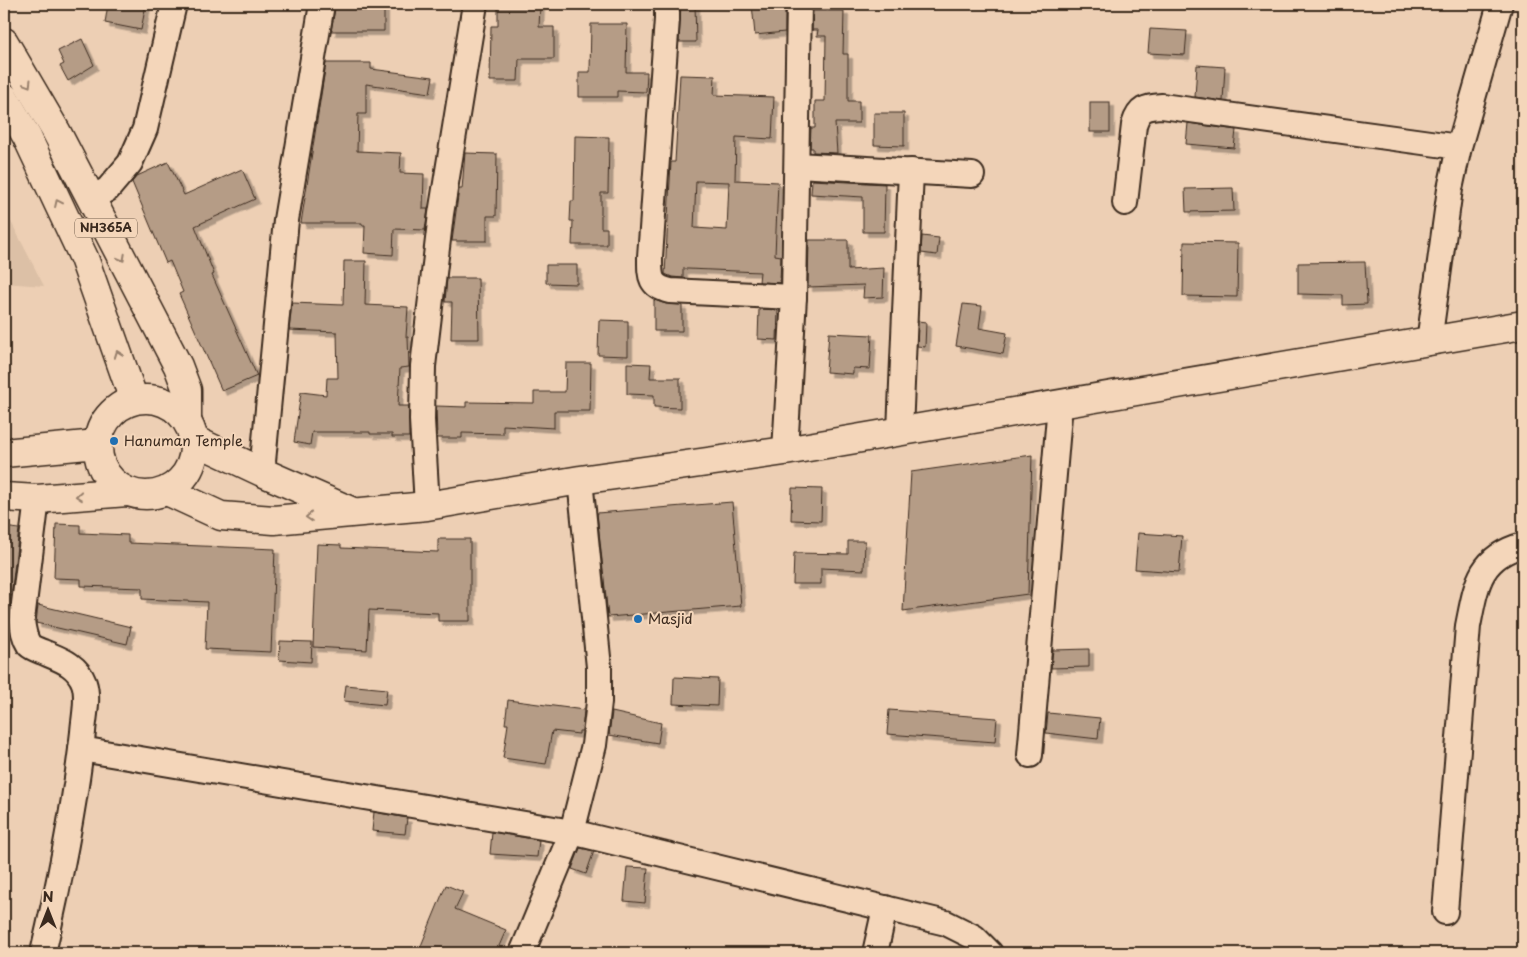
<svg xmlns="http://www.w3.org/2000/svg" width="1527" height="957" font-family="'Playpen Sans',sans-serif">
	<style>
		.built { fill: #dcc0a6 }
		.building { fill: #b59c86; stroke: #3b2a1e; fill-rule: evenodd; filter: url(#shadow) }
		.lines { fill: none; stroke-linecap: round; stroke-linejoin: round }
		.minor-casing { stroke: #3b2a1e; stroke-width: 28 }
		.primary-casing { stroke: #3b2a1e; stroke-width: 31 }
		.trunk-casing { stroke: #3b2a1e; stroke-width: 31 }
		.minor { stroke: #f4d6ba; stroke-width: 24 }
		.primary { stroke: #f4d6ba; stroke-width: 28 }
		.trunk { stroke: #f4d6ba; stroke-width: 28 }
		.oneway { stroke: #98806c }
		.poi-dot { fill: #1f6fb2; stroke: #f4d6ba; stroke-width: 2 }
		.labels { text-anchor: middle; stroke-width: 4; stroke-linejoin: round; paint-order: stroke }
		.shield { fill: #f4d6ba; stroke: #725e4d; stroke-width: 1 }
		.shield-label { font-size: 12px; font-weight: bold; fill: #3b2a1e }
		.poi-label { font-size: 14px; fill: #3b2a1e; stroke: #f4d6ba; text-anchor: start }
	</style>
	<defs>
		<filter id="shadow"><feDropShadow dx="4.5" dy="4.5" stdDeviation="0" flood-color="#0004"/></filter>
	</defs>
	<rect width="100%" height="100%" fill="#edcfb4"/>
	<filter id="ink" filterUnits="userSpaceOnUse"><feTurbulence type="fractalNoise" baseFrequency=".02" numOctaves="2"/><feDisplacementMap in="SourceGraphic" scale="10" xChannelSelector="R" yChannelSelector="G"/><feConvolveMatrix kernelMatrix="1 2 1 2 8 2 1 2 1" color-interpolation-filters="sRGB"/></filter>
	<g filter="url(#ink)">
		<path class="built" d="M4,208L44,286L4,283Z"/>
		<g class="building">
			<path d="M108,4H146L141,30L105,23Z"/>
			<path d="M681,4H695L696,42H679Z"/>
			<path d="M752,4H785V32L755,35Z"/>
			<path d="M498,6H540L539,27H554V59H519L518,81H490L491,26H498Z"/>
			<path d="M335,8H384V31H331Z"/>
			<path d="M813,11H844L843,54H848V101H859V123H835L837,153L813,152V148H810L811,128H815V101H825L826,36H817L818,30H812Z"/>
			<path d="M591,24H627L626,72H647L646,92L617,91V97H579V72H590Z"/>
			<path d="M1150,29L1187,31L1185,55L1148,53Z"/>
			<path d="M82,39L94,65L68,81L60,66L64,64L58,51Z"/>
			<path d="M326,63H371V69L433,77L430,93L366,84V114H358L357,151L401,153L400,173L424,174L423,209H428L425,230L394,229L393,255L364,253L365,225H362V223H301Z"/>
			<path d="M1197,65L1225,67L1223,101L1195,97Z"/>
			<path d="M680,75L715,76L714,95L774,97L772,139L736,137L735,180L778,182L775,255L781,256L780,283L759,282L760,272L688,269H683V278L672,277L665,274L671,162H675ZM696,181L729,182L727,230L694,228Z"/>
			<rect x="1090" y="102" width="20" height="30"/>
			<path d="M874,113H904V146L874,145Z"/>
			<path d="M1188,123L1236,130L1234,148L1186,144Z"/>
			<path d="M575,136L609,137L608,193H601V228H607V245H572L573,221H570L571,201H574Z"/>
			<path d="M465,153L497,154L496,216H487V241H452L459,189H462Z"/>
			<path d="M168,162L184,195L242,169L255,199L195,226L214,274L212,275L257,376L222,391L179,294L183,292L170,261L166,263L132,182L137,176Z"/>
			<path d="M812,180L885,184L884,232H863V197L811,194Z"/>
			<path d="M1233,188L1234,211L1186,212L1185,189Z"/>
			<path d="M922,236L939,238L937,255L921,253Z"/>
			<path d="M809,240H848V270L884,268L883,297L863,298L864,285L808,287Z"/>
			<path d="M1184,242L1238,243L1237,297L1183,296Z"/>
			<path d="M344,261H366L365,305L408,307L406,337H408L409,367L400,368L398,406H409V437H392V434H370V432H312L310,445L294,442L301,392L326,395L327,378H338L337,332L289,330L292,303L343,305Z"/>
			<path d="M1365,262L1367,304L1343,305V295L1298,294V263Z"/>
			<path d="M546,265H577V284L546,283Z"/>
			<path d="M447,278H478L479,339H451L452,302H445Z"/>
			<path d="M654,300L666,304L682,305V331H654Z"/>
			<path d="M963,304L982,306L979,328L1007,333L1003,354L956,346Z"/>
			<path d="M759,309L778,310L777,340L758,339Z"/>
			<path d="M599,320L628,321V356L598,355Z"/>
			<path d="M918,321L926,322L925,347L917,346Z"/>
			<path d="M829,333L872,335L870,369L853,368V374L826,372Z"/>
			<path d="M566,363H591L590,411H554V428L503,425V434L462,433V438H437L436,406L466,407V402L534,403V392H565Z"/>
			<path d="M627,363L651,364L650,378H680V408L654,407V395L627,394Z"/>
			<path d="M1032,455L1028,594L903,611L911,472Z"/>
			<path d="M792,488L822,489L821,521L791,520Z"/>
			<path d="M732,502L741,606L608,617L597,513Z"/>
			<path d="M56,524L80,525V533L128,535V543L275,549L271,652L205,649L207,602L142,599V588L81,586V579L54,578Z"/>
			<path d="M4,527L19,529L11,596H4Z"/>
			<path d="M1138,533L1182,536L1179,572L1135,569Z"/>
			<path d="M438,539H470V621H438V613L369,610L367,650L313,647L317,544L341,545V548L438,552Z"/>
			<path d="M848,541H865L864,570L821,568V584H793L794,553L848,554Z"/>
			<path d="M4,597L11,599L9,616L4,615Z"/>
			<path d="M38,605L131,627L127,644L36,623Z"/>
			<path d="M280,641L312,642L311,662L279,660Z"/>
			<path d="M1089,649V667L1051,668L1053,650Z"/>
			<path d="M674,677L718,679L717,706L673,704Z"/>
			<path d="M346,685L387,689L385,705L344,701Z"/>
			<path d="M508,700L584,710L582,731H579V734L552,731L546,764L503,758L508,724H505Z"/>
			<path d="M889,710L997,718L995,742L887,734Z"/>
			<path d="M612,712L661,723L658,743L609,735Z"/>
			<path d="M1048,713L1100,718L1098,739L1046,733Z"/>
			<path d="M374,812L407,818L405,834L372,831Z"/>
			<path d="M492,832L539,840L537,857L490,854Z"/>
			<path d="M580,848L594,851L586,874L572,869Z"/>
			<path d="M627,867L648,868L645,903L624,901Z"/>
			<path d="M446,885L463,892L455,909L506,930L496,953H418Z"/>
		</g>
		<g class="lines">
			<defs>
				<g id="minor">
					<path d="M667,4V19L650,257C650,276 649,286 670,291L794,297"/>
					<path d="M797,165L972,175"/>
					<path d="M91,199L108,189L130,163L145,129L174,4"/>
					<path d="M1125,203L1134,125C1139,108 1146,107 1162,106L1459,147"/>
					<path d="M1429,342L1450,189L1459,147L1500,4"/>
					<path d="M900,431L911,171"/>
					<path d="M785,451L794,297L799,4"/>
					<path d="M262,472L286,220L322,4"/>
					<path d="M37,499L22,620C23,629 24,637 29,645C32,648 38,650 43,652C59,659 77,664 84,683C89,698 84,716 83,732C75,806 60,880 43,953"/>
					<path d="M427,506L422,420L423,366L441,214L475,4"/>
					<path d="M81,749L572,832L946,923L974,937L990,953"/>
					<path d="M1030,755L1060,404"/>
					<path d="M1445,912L1468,626C1476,587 1478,557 1523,545"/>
					<path d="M522,953L572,832L594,745L599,702V667L580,480"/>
					<path d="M875,953L885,908"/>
				</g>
				<g id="primary">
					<path d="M194,440L262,472L353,512"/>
					<path d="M167,491L221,516L274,520L427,506L580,480L785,451L1523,325"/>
				</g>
				<g id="trunk">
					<path d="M4,42L56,131L178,366L187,390V421"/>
					<path d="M4,97L27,137L84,258L134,400"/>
					<circle cx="146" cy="447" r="48"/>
					<path d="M4,453L97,444"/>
					<path d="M4,497L37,499L127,492"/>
				</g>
			</defs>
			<use href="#minor" class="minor-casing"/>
			<use href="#primary" class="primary-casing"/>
			<use href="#trunk" class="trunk-casing"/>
			<use href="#minor" class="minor"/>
			<use href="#primary" class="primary"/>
			<use href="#trunk" class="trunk"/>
		</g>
		<defs><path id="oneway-chevron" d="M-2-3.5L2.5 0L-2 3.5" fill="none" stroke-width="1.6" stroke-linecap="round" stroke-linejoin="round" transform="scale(1.25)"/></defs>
		<g class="oneway">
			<use href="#oneway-chevron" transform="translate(28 84) rotate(59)"/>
			<use href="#oneway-chevron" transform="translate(58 203) rotate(-115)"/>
			<use href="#oneway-chevron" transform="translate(122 258) rotate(62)"/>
			<use href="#oneway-chevron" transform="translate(118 354) rotate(-110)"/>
			<use href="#oneway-chevron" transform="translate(79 496) rotate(175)"/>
			<use href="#oneway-chevron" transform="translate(309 517) rotate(176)"/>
		</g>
	</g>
	<g class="poi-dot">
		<circle cx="114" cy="441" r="5"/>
		<circle cx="638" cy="619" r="5"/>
	</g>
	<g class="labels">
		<rect class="shield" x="75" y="218.5" width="62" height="19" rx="4"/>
		<g class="shield-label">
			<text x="106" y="232">NH365A</text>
		</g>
		<g class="poi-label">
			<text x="124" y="446">Hanuman Temple</text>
			<text x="648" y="624">Masjid</text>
		</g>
	</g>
	<rect width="1527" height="957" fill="none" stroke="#f4d6ba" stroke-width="20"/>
	<rect x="10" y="10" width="1507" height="937" fill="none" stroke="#3b2a1e" stroke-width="2" filter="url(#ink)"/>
	<g transform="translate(48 910)" stroke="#f4d6ba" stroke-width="4" paint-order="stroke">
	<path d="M0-4L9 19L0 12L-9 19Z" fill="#3b2a1e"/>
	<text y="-8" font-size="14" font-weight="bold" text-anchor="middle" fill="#3b2a1e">N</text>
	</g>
</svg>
